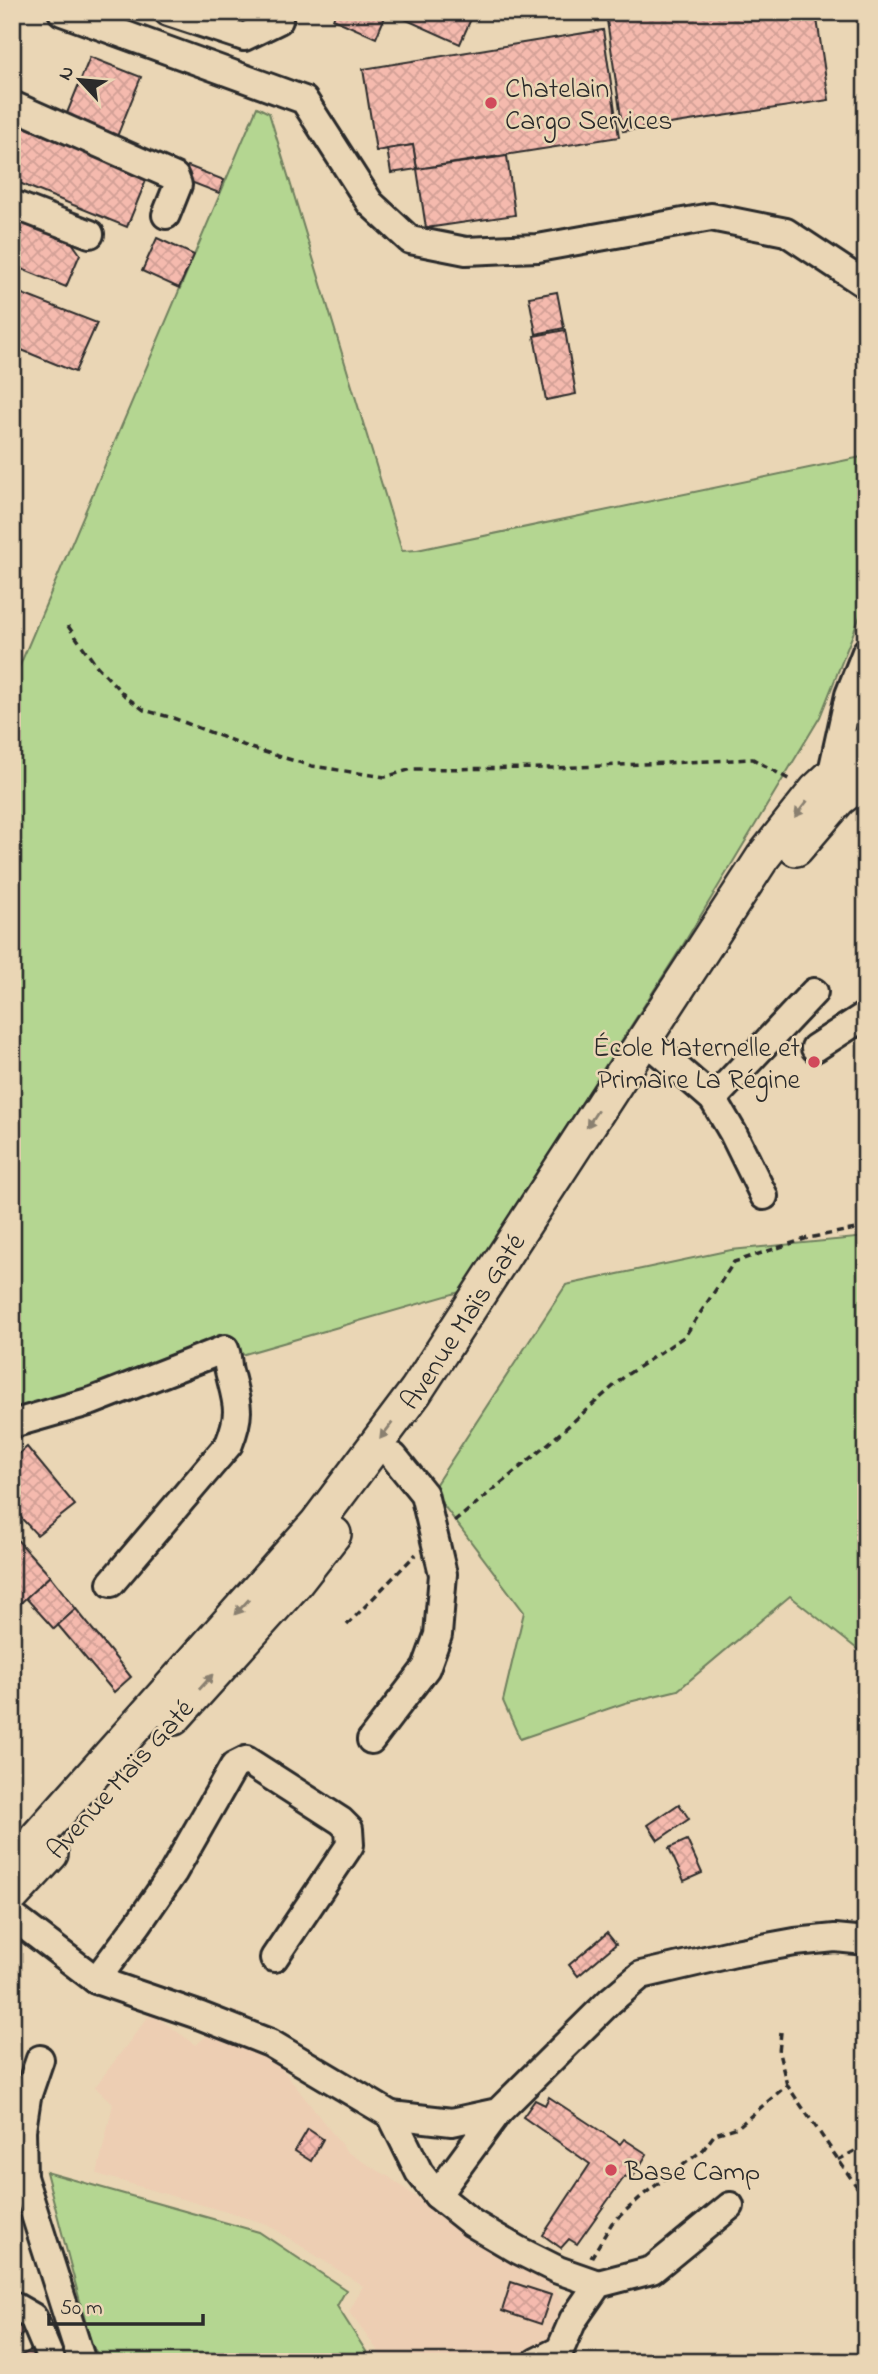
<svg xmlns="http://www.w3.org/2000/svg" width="878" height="2374" font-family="'Indie Flower',sans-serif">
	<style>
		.built { fill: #edceb3 }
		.green { fill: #b4d691; stroke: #70805e; stroke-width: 2 }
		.building { fill: url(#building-cross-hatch); stroke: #2b2b2b; stroke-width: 2 }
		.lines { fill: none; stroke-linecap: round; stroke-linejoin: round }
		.minor-casing { stroke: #2b2b2b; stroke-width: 32 }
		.major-casing { stroke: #2b2b2b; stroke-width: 38 }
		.path { stroke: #2b2b2b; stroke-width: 3.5; stroke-dasharray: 7 5; stroke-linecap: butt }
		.minor { stroke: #ead6b5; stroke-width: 26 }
		.major { stroke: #ead6b5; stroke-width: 33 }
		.oneway { fill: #8a8070 }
		.poi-dot { fill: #d1495b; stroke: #ead6b5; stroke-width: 2.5 }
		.labels { text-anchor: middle; stroke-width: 5; stroke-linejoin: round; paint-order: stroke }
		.poi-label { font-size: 28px; fill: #2b2b2b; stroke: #ead6b5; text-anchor: start }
		.street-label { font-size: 28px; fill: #2b2b2b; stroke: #ead6b5 }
	</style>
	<defs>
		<pattern id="building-cross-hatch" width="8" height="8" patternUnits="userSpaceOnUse" patternTransform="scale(1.75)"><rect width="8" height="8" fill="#f5baae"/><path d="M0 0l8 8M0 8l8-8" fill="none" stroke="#d2a096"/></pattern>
	</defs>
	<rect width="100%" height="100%" fill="#ead6b5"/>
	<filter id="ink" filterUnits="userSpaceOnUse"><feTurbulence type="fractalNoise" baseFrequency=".0143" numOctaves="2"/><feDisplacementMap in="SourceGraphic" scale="14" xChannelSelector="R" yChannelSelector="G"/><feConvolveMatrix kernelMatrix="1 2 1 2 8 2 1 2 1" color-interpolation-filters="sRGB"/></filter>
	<g filter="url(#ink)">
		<path class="built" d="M236,2010L347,2152L389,2177L478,2243L552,2285L562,2301L548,2343L507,2362H386L349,2312L363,2286L267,2224L97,2174L113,2104L95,2087L151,2013L196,2045Z"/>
		<g class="green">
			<path d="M257,107L269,113L402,551L417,550L866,456V601L820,717L683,945L460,1292L12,1421V684Z"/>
			<path d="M866,1237V1656L790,1596L678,1690L625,1703L520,1739L503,1701L524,1612L432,1490L566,1285L731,1250Z"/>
			<path d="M46,2172L259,2232L346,2290L337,2306L369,2356L362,2362H102L91,2343Z"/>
		</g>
		<g class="building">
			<path d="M336,12H387L376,38L333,19Z"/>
			<path d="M389,12H474L460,44Z"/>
			<path d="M659,12H816L829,100L623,131L607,20Z"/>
			<path d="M603,30L619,137L417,169L413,145L376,151L363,69Z"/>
			<path d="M90,57L141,77L116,139L65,118Z"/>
			<path d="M15,123L147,178L127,227L12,180V129Z"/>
			<path d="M413,145L417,169L391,173L387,149Z"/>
			<path d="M507,156L515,215L426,228L417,169Z"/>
			<path d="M188,166L224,180L219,193L183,179Z"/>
			<path d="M12,214L68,237L80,254L66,287L12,265Z"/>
			<path d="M157,238L194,255L179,288L142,271Z"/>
			<path d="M12,290L97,323L75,372L12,346Z"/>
			<path d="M557,292L564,328L536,334L529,297Z"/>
			<path d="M565,330L576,394L546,400L534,336Z"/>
			<path d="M12,409L20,412L12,429Z"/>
			<path d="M27,1447L75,1505L37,1535L12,1508V1460Z"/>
			<path d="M12,1534L50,1576L12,1611Z"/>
			<path d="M50,1576L76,1609L54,1629L26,1598Z"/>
			<path d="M76,1609L131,1677L114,1692L58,1625Z"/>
			<path d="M679,1804L689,1819L658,1840L648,1825Z"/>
			<path d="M687,1840L702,1873L684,1881L669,1848Z"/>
			<path d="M607,1933L616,1944L578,1976L569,1965Z"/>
			<path d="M549,2097L620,2144L624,2139L647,2154L631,2180L625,2176L577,2244L569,2239L561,2248L543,2235L590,2164L523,2117L535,2100L545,2105Z"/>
			<path d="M308,2129L323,2139L311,2161L295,2151Z"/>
			<path d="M511,2282L551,2295L541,2324L502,2311Z"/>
			<path d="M13,2322L28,2329L12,2344V2323Z"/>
			<path d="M41,2345L46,2362H12V2360Z"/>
		</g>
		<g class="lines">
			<defs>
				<g id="minor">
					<path d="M62,12L304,100L370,203L410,240L466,251L538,248L711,217L786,232L866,285"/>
					<path d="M168,12L244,37L279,20"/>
					<path d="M12,105L175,177L178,185L166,215"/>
					<path d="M12,204L90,234"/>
					<path d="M834,781L832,772L849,695L866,652"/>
					<path d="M815,1048L866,1015"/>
					<path d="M660,1053L713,1099L733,1133L764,1196"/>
					<path d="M713,1099L814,992"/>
					<path d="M12,1424L92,1401L225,1349C228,1356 227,1364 229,1371C237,1404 242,1411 229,1444L111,1583"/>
					<path d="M371,1740L426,1668L438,1635L443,1574L424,1494L394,1457"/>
					<path d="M12,1916L96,1980L201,2016L270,2043L391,2115L419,2172L437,2195L472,2223L518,2250L558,2270L598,2284"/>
					<path d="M96,1980L138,1924L173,1873L234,1766L246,1760L341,1821L349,1829L350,1845L274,1958"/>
					<path d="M40,2059L27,2097L22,2130L23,2177L82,2362"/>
					<path d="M391,2115L452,2122L498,2112L610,2001L641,1975L735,1953L795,1942L835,1938L866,1941"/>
					<path d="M437,2195L498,2112"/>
					<path d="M12,2305L33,2317L52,2362"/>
					<path d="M536,2362L560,2350L573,2320L598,2284L652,2270L730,2206"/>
				</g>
				<g id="major">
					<path d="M796,849L839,799L866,779"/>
					<path d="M174,1718L295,1584L334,1534"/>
					<path id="s1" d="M12,1865L317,1523L416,1391L763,857L816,790L866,743"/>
					<path d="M12,1896L51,1854"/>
				</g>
			</defs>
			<use href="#minor" class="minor-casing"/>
			<use href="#major" class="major-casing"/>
			<g class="path">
				<path d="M68,626L96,665L125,696L144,710L173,718L251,748L312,766L385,777L412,769L555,768L753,759L792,781"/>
				<path d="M454,1522L541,1450L625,1376L685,1336L734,1262L808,1238L866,1227"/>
				<path d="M347,1625L416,1554"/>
				<path d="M781,2032L779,2053L787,2085"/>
				<path d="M838,2160L866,2145"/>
				<path d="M591,2258L612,2223L643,2195L703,2150L715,2134L738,2127L787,2085L866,2200"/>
			</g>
			<use href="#minor" class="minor"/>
			<use href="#major" class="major"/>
		</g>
		<defs><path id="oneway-solid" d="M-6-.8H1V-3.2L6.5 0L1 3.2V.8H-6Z" transform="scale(1.75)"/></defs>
		<g class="oneway">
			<use href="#oneway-solid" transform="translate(801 809) rotate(128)"/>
			<use href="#oneway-solid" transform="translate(592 1119) rotate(123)"/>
			<use href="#oneway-solid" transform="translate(386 1431) rotate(127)"/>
			<use href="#oneway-solid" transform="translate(242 1607) rotate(132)"/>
			<use href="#oneway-solid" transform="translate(206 1682) rotate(-48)"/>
		</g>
	</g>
	<g class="poi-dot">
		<circle cx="491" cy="103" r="7"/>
		<circle cx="814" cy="1062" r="7"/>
		<circle cx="611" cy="2170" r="7"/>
	</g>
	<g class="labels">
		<g class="poi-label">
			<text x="505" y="97">Chatelain<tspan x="505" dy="32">Cargo Services</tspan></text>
			<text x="800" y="1056" text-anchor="end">École Maternelle et<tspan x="800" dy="32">Primaire La Régine</tspan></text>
			<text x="625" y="2180">Base Camp</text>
		</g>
		<g class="street-label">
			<text dy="10" stroke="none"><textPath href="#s1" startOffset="707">Avenue Maïs Gaté</textPath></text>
			<text transform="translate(119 1778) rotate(-48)" y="10">Avenue Maïs Gaté</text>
		</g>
	</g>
	<rect width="878" height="2374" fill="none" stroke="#ead6b5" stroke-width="42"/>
	<rect x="21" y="21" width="836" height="2332" fill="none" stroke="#2b2b2b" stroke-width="2.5" filter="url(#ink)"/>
	<g transform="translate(80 80) rotate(296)" stroke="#ead6b5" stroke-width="5" paint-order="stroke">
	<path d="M0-5L12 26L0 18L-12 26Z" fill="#2b2b2b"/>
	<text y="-10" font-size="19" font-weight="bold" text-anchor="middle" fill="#2b2b2b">N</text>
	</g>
	<path d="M49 2314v10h154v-10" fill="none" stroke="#2b2b2b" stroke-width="3.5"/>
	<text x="60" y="2314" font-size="21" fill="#2b2b2b" stroke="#ead6b5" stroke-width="5" paint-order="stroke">50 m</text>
</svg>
